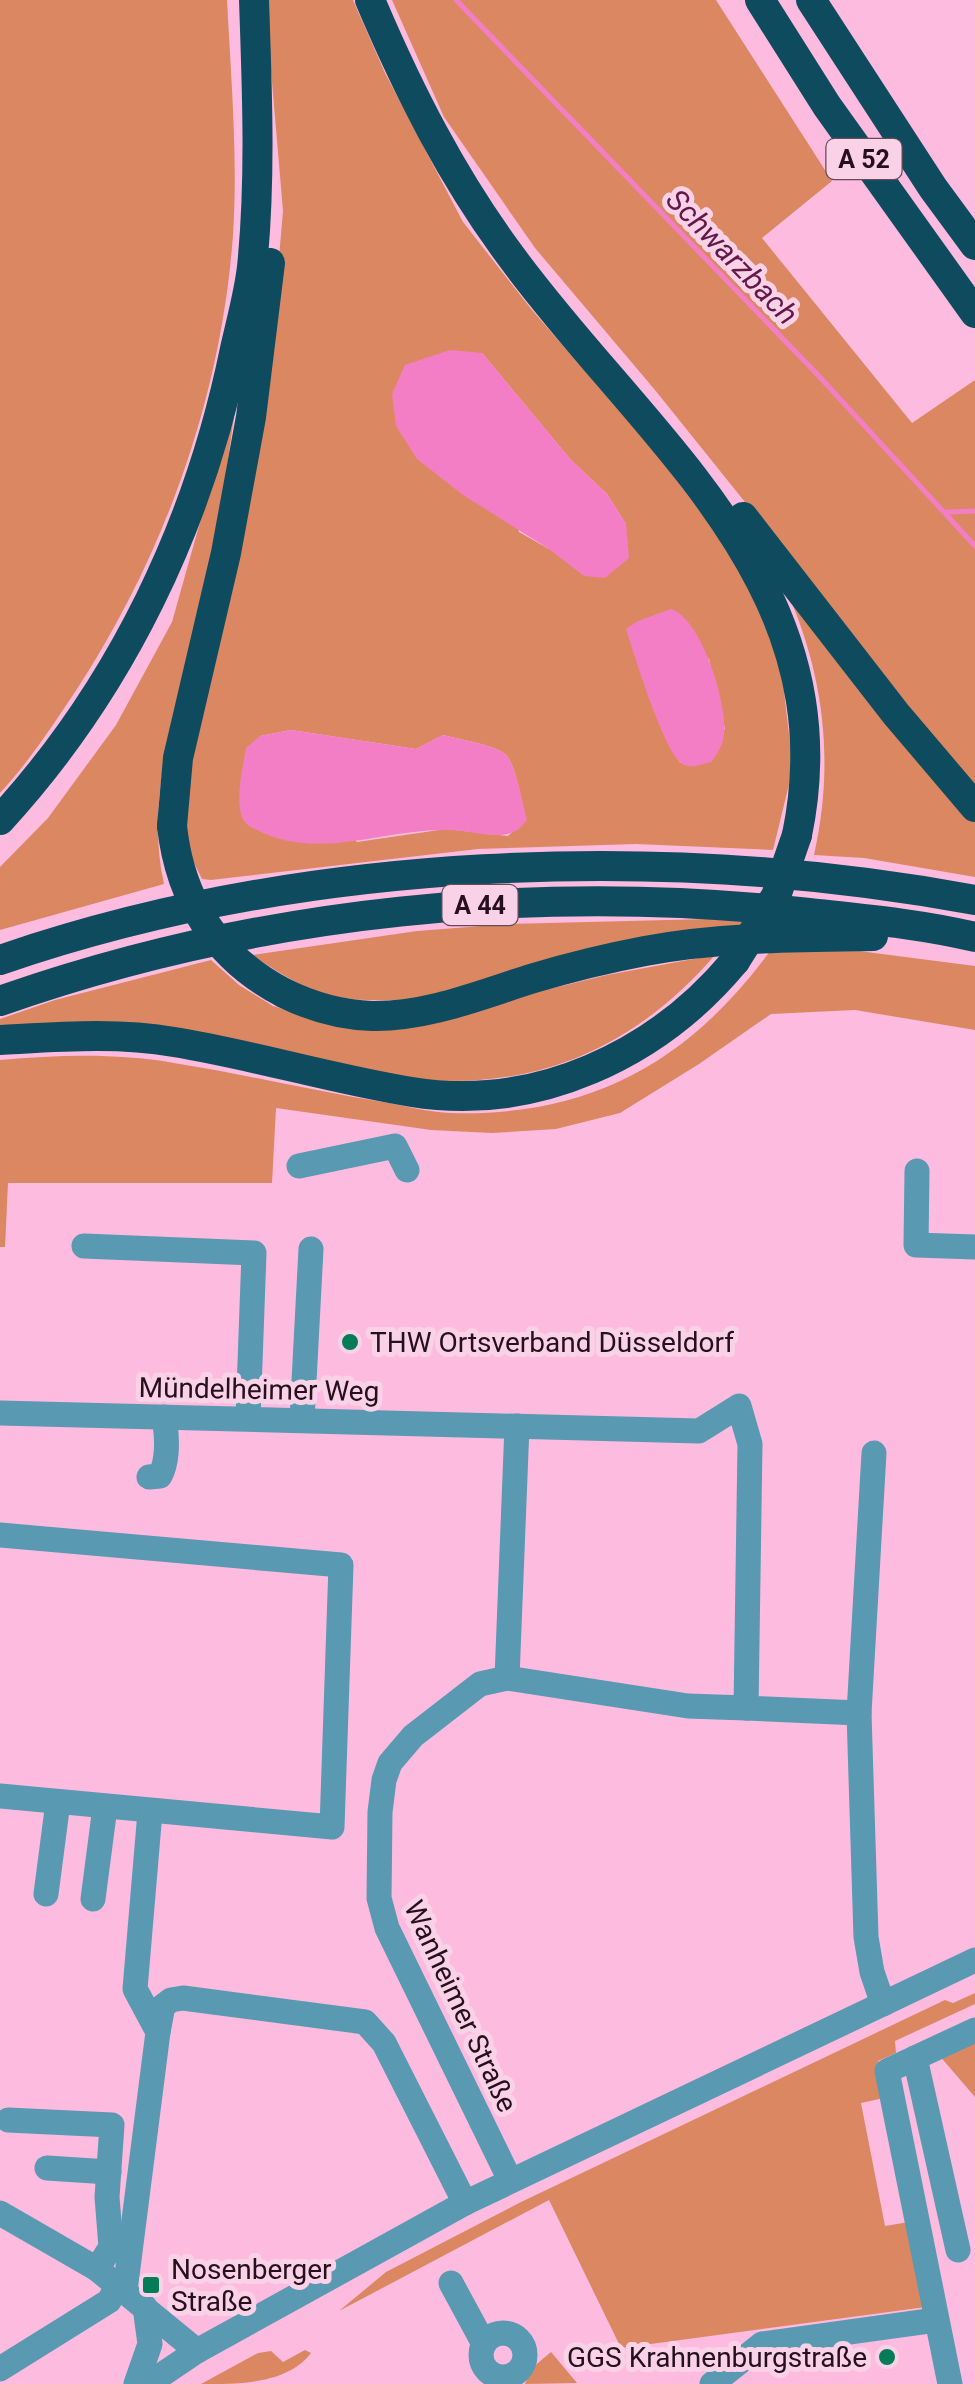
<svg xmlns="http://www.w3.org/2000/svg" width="975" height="2384" font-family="Roboto,sans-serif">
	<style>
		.green { fill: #db8862; fill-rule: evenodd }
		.water { fill: #f47ec5 }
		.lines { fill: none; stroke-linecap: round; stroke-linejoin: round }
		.stream { stroke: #f47ec5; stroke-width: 5 }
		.minor { stroke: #5999b1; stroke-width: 25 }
		.highway { stroke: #0f4b5f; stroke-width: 30 }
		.highway-bridge { stroke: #0f4b5f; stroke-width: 30 }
		.poi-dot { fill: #057b58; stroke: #fad2e7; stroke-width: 4 }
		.labels { text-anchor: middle; stroke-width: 10; stroke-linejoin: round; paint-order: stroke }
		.shield { fill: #fad2e7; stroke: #664a5a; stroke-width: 2.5 }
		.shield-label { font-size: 25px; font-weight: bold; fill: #27101e }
		.poi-label { font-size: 28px; fill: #27101e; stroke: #fad2e7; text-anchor: start }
		.street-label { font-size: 28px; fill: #27101e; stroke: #fad2e7 }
		.water-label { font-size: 30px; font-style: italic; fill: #621949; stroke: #fad2e7 }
	</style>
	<rect width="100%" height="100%" fill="#fdbbe0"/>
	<g class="green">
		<path d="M0,0H227C231,78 238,157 233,235C221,398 165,553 77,689C53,725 29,762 0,793Z"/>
		<path d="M265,0H353L385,73L463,222L532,310L656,453L730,551L746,581L781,666L793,768L773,850L636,844L478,849L211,880L202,879L189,853L181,778L269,374L283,211ZM482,353L570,459L607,494L626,524L549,549L519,532ZM627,630L709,659L725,729L680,763L657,717ZM291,730L416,749L443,735C457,739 497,745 506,755C516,765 522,804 526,819L508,836L446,829L357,842L260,736Z"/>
		<path d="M392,0H716L832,181L762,238L912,423L975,380V784L948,755L655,390L535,248L444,117Z"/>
		<path d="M239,384C230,440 224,497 214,552C194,656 140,779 164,884L0,930V867L48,818L116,725L172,622Z"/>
		<path d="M785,587L975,818V877L864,858L814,855C835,762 824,673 785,587Z"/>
		<path d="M748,918L739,931L411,999C338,1004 312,996 252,955L417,931L508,924Z"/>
		<path d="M773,947H828L975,966V1030L855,1010L771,1014L699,1064L620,1113L556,1129L492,1133L431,1130L276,1108L272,1183H8L5,1247H0V1060C59,1055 116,1053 174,1063C244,1074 313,1091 383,1102C405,1106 429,1112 451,1113C592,1117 692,1060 773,947Z"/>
		<path d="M715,955C643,1038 556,1083 444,1081C397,1080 349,1062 302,1057C201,1047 101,1039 0,1029V1019L55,1000L211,960L239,985L273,1006L315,1018L450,1013L607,975Z"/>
		<path d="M975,1993V2004L895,2041L896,2053L878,2061L884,2098L861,2103L885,2226L909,2222L926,2307L621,2348L549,2200L339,2311L386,2272L521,2202L945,2000L953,2003Z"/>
		<path d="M975,2038V2097L938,2054Z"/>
		<path d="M305,2350L311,2353C287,2384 241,2384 201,2384L258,2353L271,2351L283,2362Z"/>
		<path d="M551,2352L577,2383L525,2384L532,2368Z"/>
	</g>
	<g class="water">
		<path d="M450,350L482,353L570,459L607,494L626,524L629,558L605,578L584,576L549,549L463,495L417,459L396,426L392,394L405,365Z"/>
		<path d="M671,609C701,618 728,704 724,734C723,745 718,753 711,762C702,764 689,770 681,763C662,746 635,657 626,629L638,621Z"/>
		<path d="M291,730L416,749L443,735C457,739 497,745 506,755C516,765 522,804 527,819C512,847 475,830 449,830C385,828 321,861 259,831C251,827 245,825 242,817C235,798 243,767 246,748L260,736Z"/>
	</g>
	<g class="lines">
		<g class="stream">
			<path d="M456,0L816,373L975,546"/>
			<path d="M948,512L975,511"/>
		</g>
		<g class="minor">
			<path d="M299,1166L395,1146L407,1170"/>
			<path d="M917,1171L916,1245L975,1247"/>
			<path d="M84,1246L254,1253L248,1418"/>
			<path d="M0,1413L699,1431L739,1406L750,1444L746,1708L859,1713"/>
			<path d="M302,1419L311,1249"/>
			<path d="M874,1453L859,1713L866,1937L872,1972L883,2004"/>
			<path d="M149,1477L160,1476C169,1459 167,1435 164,1417"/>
			<path d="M0,1535L341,1565L332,1827L0,1796"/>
			<path d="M507,1678L517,1426"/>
			<path d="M46,1894L58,1802"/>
			<path d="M93,1899L105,1807"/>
			<path d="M158,2032L163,2006L171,2000L183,1998L365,2022L384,2043L465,2203"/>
			<path d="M915,2058L958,2250"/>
			<path d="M8,2120L112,2125L107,2197L111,2247L97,2269"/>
			<path d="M47,2168L109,2172"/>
			<path d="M510,2180L387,1928L379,1898L380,1812L384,1780L390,1763L413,1736L480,1684L507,1678L688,1706L746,1708"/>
			<path d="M0,2213L97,2269L197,2351"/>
			<path d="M451,2283L484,2344"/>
			<path d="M125,2291L158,2032L135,1989L150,1812"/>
			<circle cx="503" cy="2355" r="22"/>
			<path d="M0,2369L109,2301L118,2285"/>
			<path d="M136,2384L150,2344L145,2307"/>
			<path d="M148,2384L197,2351L465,2203L975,1960"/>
			<path d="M712,2384L762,2344L936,2320"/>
			<path d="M950,2384L887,2071L975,2030"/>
		</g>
		<g class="highway">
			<path d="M370,0C409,92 453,179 513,259C645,439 849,583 797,835"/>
			<path d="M760,0L827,106L975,313"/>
			<path d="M811,0L933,188L975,245"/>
			<path d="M743,517L896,714L975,807"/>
			<path d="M0,820C122,687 199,524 235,349C241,322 249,294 252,267C261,179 257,88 254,0"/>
			<path d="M172,826L178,758L226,553L251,417L270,263"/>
			<path d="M0,960C303,856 661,842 975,900"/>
			<path d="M284,993C310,1006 342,1015 372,1016C428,1017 482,994 534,978C571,967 608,958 645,951C720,937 797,937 873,936"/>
			<path d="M0,1001C259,910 538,883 809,913C864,919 921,924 975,937"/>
			<path d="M0,1040C57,1037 117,1032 174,1042C254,1055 332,1079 412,1092C536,1112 657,1055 735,961"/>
		</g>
		<g class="highway-bridge">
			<path d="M172,826C180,900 217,958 284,993"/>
			<path d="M735,961L776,896L797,835"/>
		</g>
	</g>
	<g class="poi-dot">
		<circle cx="350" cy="1342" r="10"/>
		<rect x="141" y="2275" width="20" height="20" rx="5"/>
		<circle cx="887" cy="2357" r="10"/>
	</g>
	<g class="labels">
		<g class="shield">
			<rect x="826.5" y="139" width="75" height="40" rx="8"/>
			<rect x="442.5" y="885" width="75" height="40" rx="8"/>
		</g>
		<g class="shield-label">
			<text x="864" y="168">A 52</text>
			<text x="480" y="914">A 44</text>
		</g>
		<g class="poi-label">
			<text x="370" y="1352">THW Ortsverband Düsseldorf</text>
			<text x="171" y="2279">Nosenberger<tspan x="171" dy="32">Straße</tspan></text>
			<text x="867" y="2367" text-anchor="end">GGS Krahnenburgstraße</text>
		</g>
		<g class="street-label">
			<text transform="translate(259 1389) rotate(1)" y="10">Mündelheimer Weg</text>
			<text transform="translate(461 2006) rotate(65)" y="10">Wanheimer Straße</text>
		</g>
		<g class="water-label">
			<text transform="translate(732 257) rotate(46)" y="10">Schwarzbach</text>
		</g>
	</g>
</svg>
